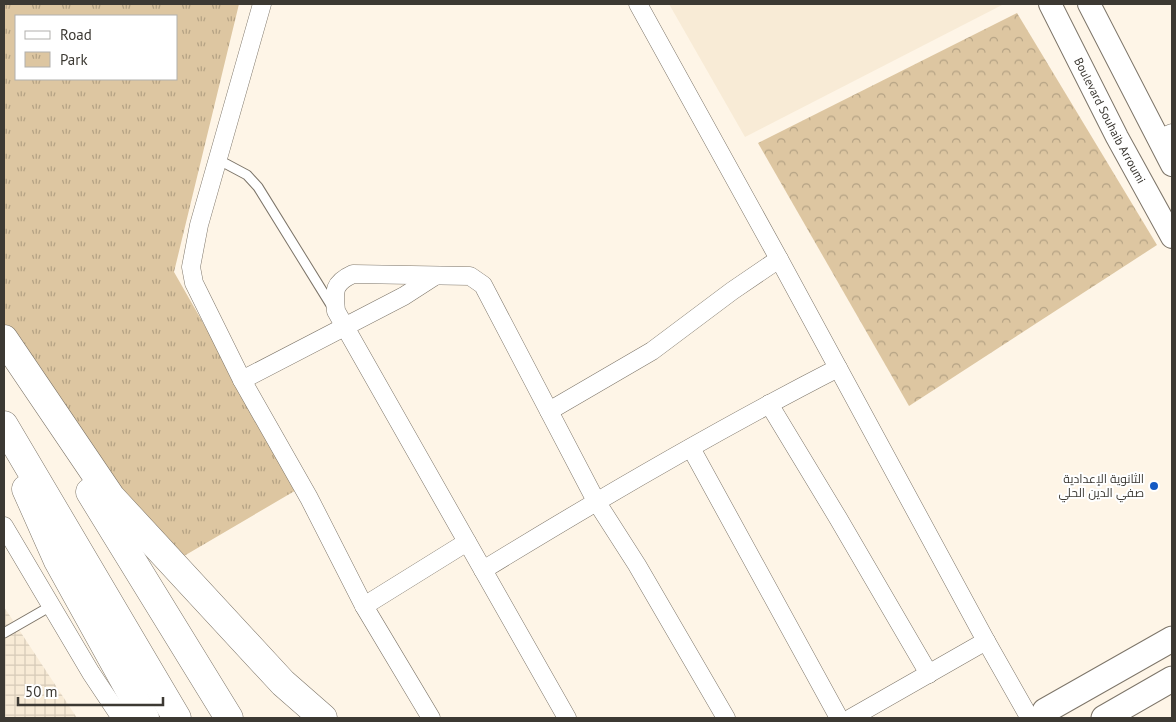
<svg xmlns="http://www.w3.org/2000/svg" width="1176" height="722" font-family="'PT Sans',Cairo,sans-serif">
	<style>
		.built { fill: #f8ebd6 }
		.industrial { fill: url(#industrial-grid) }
		.forest { fill: url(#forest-crowns) }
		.park { fill: url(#park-tufts); fill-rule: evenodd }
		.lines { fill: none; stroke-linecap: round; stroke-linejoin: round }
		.service-casing { stroke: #7d7569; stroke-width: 11 }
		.minor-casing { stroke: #7d7569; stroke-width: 19 }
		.tertiary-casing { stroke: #7d7569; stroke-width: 24 }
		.secondary-casing { stroke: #7d7569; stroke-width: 27 }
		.trunk-casing { stroke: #7d7569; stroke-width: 29 }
		.service { stroke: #fff; stroke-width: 9 }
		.minor { stroke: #fff; stroke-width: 18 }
		.tertiary { stroke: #fff; stroke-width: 22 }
		.secondary { stroke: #fff; stroke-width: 25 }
		.trunk { stroke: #fff; stroke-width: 28 }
		.poi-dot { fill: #1359c4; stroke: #fff; stroke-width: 2 }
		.labels { text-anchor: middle; stroke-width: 4; stroke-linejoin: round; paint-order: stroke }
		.street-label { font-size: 12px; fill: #3c3933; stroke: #fff }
		.poi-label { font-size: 12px; fill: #3c3933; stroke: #fff; text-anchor: end }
	</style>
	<defs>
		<pattern id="industrial-grid" width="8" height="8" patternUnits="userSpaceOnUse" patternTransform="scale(1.25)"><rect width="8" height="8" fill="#f8ebd6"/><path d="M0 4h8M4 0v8" fill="none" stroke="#d6cab8"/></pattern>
		<pattern id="forest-crowns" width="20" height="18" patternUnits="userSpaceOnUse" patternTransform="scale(1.25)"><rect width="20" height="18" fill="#ddc6a1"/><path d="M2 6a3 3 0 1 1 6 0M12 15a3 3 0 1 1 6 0" fill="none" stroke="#b4a284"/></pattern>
		<pattern id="park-tufts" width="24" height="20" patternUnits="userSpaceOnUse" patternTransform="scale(1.25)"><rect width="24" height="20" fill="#ddc6a1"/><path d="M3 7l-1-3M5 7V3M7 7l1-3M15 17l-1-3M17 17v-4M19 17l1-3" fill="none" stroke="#b4a284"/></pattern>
	</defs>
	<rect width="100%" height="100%" fill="#fef5e7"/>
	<path class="built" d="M669,4H1004L745,137Z"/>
	<path class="industrial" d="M4,607L10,616L77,718H4Z"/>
	<path class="forest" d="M1017,13L1157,245L909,406L758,143Z"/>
	<path class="park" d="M4,4H239L174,272L298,489L172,563L4,339ZM16,16H176V79H16Z"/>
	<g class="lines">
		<defs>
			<g id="service">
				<path d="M217,159L247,175L258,187L331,305"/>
				<path d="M4,633L51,606"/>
			</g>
			<g id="minor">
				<path d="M262,4L199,225L191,267L194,283L242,380L309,498L364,606L431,718"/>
				<path d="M638,4L779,259L986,641L1029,717"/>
				<path d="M1158,139L1172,133"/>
				<path d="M242,380L404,296L435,276"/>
				<path d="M769,404L838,518L929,674"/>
				<path d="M549,411L652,351L732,291L779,259"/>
				<path d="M691,448L839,718"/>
				<path d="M4,526L91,673L121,718"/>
				<path d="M483,570C599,499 717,430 838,368"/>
				<path d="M364,606L467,542"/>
				<path d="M567,718L336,311C334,291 333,283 353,274L470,276L483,285L596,501L637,565L726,718"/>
				<path d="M851,718L986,641"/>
			</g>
			<g id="tertiary">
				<path id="s1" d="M1050,4L1117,137L1172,237"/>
				<path d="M1089,4L1172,165"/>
			</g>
			<g id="secondary">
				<path d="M1045,711L1172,639"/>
				<path d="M1104,718L1172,679"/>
			</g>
			<g id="trunk">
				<path d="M4,339L111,497L283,683L323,718"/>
				<path d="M4,425L177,718"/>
				<path d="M26,489L58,561L145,718"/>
				<path d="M90,492L229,718"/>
			</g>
		</defs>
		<use href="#service" class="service-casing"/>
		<use href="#minor" class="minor-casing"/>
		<use href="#tertiary" class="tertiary-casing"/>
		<use href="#secondary" class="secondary-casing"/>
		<use href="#trunk" class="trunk-casing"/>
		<use href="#service" class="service"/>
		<use href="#minor" class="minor"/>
		<use href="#tertiary" class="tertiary"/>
		<use href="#secondary" class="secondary"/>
		<use href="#trunk" class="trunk"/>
	</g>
	<circle class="poi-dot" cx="1154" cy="486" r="5"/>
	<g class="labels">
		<g class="street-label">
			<text dy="4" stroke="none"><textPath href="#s1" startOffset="131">Boulevard Souhaib Arroumi</textPath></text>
		</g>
		<g class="poi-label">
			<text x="1144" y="483">الثانوية الإعدادية<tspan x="1144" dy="14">صفي الدين الحلي</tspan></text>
		</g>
	</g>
	<rect width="1176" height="722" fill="none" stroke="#3c3933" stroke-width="10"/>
	<rect x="15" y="15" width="162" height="65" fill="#ffffff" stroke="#b1b0ad"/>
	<rect x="25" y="31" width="25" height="8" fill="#ffffff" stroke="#b1b0ad"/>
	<text x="60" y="40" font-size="15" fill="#3c3933">Road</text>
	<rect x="25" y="52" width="25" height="15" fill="url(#park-tufts)" stroke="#b1b0ad"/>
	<text x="60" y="65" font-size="15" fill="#3c3933">Park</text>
	<path d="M18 697v8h145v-8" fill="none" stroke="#3c3933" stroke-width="2.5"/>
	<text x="25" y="697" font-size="15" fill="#3c3933" stroke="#ffffff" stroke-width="4" paint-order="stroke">50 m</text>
</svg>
